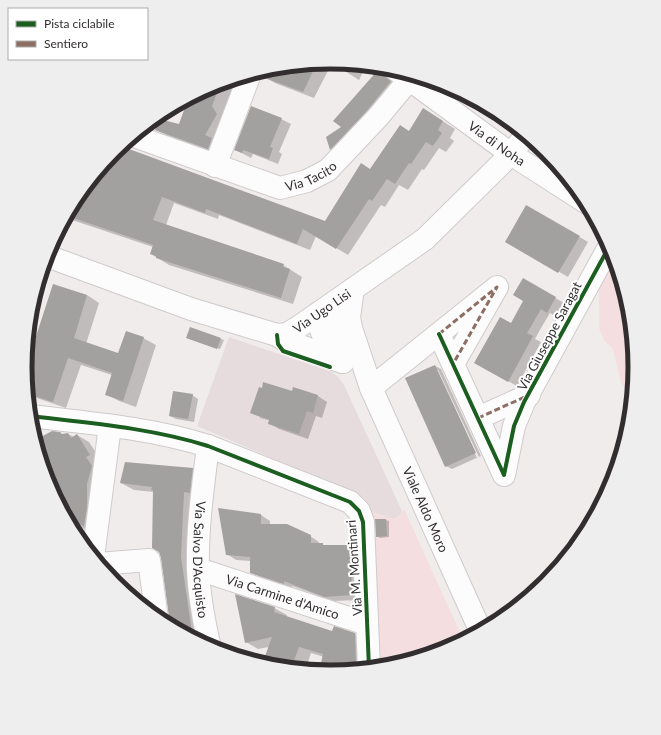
<svg xmlns="http://www.w3.org/2000/svg" width="661" height="735" font-family="Lato,sans-serif">
	<style>
		.built { fill: #e7dcdd }
		.green { fill: #f5dee0 }
		.shadow { fill: #0003; fill-rule: evenodd }
		.building { fill: #a3a0a0 }
		.lines { fill: none; stroke-linecap: round; stroke-linejoin: round }
		.minor-casing { stroke: #cfcacb; stroke-width: 24 }
		.major-casing { stroke: #cfcacb; stroke-width: 24 }
		.minor { stroke: #fdfcfc; stroke-width: 22 }
		.major { stroke: #fdfcfc; stroke-width: 22 }
		.quiet { stroke: #8d6e63; stroke-width: 3; stroke-dasharray: 6 3; stroke-linecap: butt }
		.cycleway-casing { stroke: #fff; stroke-width: 6 }
		.cycleway { stroke: #1b5e20; stroke-width: 4 }
		.labels { text-anchor: middle; stroke-width: 4; stroke-linejoin: round; paint-order: stroke }
		.street-label { font-size: 13px; fill: #322e2f; stroke: #fff }
		.rim { fill: none; stroke: #322e2f; stroke-width: 5 }
	</style>
	<rect width="100%" height="100%" fill="#f1ecec"/>
	<path class="built" d="M229,337L332,372L338,377L344,385L402,511L400,515L393,519L372,512L364,498L197,426Z"/>
	<g class="green">
		<path d="M615,258L630,308L636,368L633,403L628,392L621,383L613,349L604,340L599,328V287Z"/>
		<path d="M404,509L464,641C439,654 407,666 379,666L374,519L372,512L393,519L400,515Z"/>
	</g>
	<g class="shadow">
		<path d="M331,62L354,64L364,70L359,80L332,63L314,98L275,83L263,76L262,71L271,68Z"/>
		<path d="M378,71L399,87L340,154L331,149L342,127Z"/>
		<path d="M252,74L231,94L223,113L228,122L220,155L168,136L156,130L180,126L188,101L185,100L214,85Z"/>
		<path d="M445,85H448L465,95L464,96Z"/>
		<path d="M478,102L500,114L505,117L504,119L492,112Z"/>
		<path d="M424,109L455,129L450,138L454,141L446,152L439,148L424,170L422,169L408,190L399,185L385,207L381,205L348,255L316,236L310,250L219,215L218,219L174,203L166,225L283,265L302,277L293,304L169,265L151,254L153,247L66,218L77,198L120,147L325,223L370,170L409,132Z"/>
		<path d="M154,119L153,123H150Z"/>
		<path d="M281,119L291,124L279,152L282,154L278,164L253,154L251,158L236,150Z"/>
		<path d="M527,206L588,242L568,277L506,241Z"/>
		<path d="M523,279L564,303L556,317L550,313L541,328L535,339L541,342L517,386L475,363L512,324L524,301Z"/>
		<path d="M54,285L87,295L99,303L86,344L119,355L143,338L156,345L136,407L119,401L106,394L112,375L81,365L66,408L28,395L25,372Z"/>
		<path d="M191,328L224,340L220,349L190,339Z"/>
		<path d="M435,366L441,369L481,456L452,469L446,466ZM436,370H438L479,457L477,458Z"/>
		<path d="M294,388L318,396L327,402L322,418L316,416L308,439L279,429L269,423L270,421L251,413L293,392ZM260,416L274,422L260,418Z"/>
		<path d="M192,395L198,399L194,422L176,419L170,416Z"/>
		<path d="M32,430L44,437L68,434L74,437L77,435L89,442L102,462L97,532L70,525L48,484Z"/>
		<path d="M192,469L205,477V645L168,626L170,617L154,492L134,490L121,483Z"/>
		<path d="M261,515L270,521V525L310,536L319,542V544L327,546H351L360,551L361,600L333,601L292,586V588L260,577L251,572V561L236,560L227,554Z"/>
		<path d="M386,520L389,521V537L380,538L377,536Z"/>
		<path d="M274,608L287,615V617L333,633L355,634L367,641L368,669L330,673L320,672L324,657L311,653L305,671L270,667L272,662L265,659L269,647L258,649L246,642Z"/>
	</g>
	<g class="building">
		<path d="M317,63L303,92L262,77V71L271,68Z"/>
		<path d="M378,70L391,81L365,113L330,150L326,137L341,127L333,121Z"/>
		<path d="M221,83L212,106L217,114L205,135L212,138L208,149L155,130L159,119L179,124L188,99Z"/>
		<path d="M251,106L282,118L270,147L273,148L269,159L243,150L242,153L234,150Z"/>
		<path d="M423,108L443,121L438,130L442,133L433,146L426,142L411,164L409,163L395,184L387,179L372,201L369,199L336,249L303,229L297,244L206,209L205,213L162,197L153,220L284,264L283,267L290,269L281,298L156,258V256L150,254L153,245L67,216L77,198L121,146L325,221L361,163L370,169L400,125L409,131Z"/>
		<path d="M526,205L580,236L558,273L505,242Z"/>
		<path d="M523,278L556,297L547,313L541,309L533,323L527,333L533,336L508,382L474,363L500,317L511,323L523,301L513,295Z"/>
		<path d="M53,284L87,295L74,338L118,353L126,331L144,337L123,401L105,395L112,373L68,358L53,402L28,394L25,370Z"/>
		<path d="M190,327L221,338L217,349L186,338Z"/>
		<path d="M435,365L476,453L445,467L405,378Z"/>
		<path d="M263,382L292,391L293,387L318,395L313,413L307,411L299,434L268,424L269,420L250,413L259,387L262,388Z"/>
		<path d="M173,391L193,394L188,419L169,416Z"/>
		<path d="M52,431L60,432L62,434L68,433L71,438L77,434L90,455L86,457L92,466L87,484V507L84,526L68,521L62,511V504L58,503L48,484L35,440Z"/>
		<path d="M125,462L193,468L190,493L184,492L181,557L193,639L168,625L169,617L161,558L159,552L152,548L153,490H151L152,487L120,483Z"/>
		<path d="M218,508L261,514V524H287L311,535V543H323V545H351L352,595L324,597L284,581V584L250,573V557L226,555Z"/>
		<path d="M375,519H386L387,536L376,537Z"/>
		<path d="M235,594L275,607L274,612L332,631L334,626L355,633L356,670L330,673L319,672L323,654L299,647L291,669L264,659L272,637L245,643Z"/>
	</g>
	<g class="lines">
		<defs>
			<g id="minor">
				<path id="s1" d="M395,69L511,154L587,203"/>
				<path id="s2" d="M134,136L280,188L307,181L328,170L378,117L413,75"/>
				<path d="M215,166L250,74"/>
				<path d="M439,334L504,475L514,426L524,402L610,245"/>
				<path d="M371,388L497,287L453,364"/>
				<path d="M30,416C89,423 151,428 208,446L350,502L359,511L363,522L369,669"/>
				<path d="M478,418L529,395"/>
				<path id="s3" d="M208,446C203,487 197,527 198,569C199,595 204,622 210,648"/>
				<path d="M93,557L110,426"/>
				<path d="M98,564L149,560L157,619"/>
				<path id="s4" d="M198,569L367,624"/>
			</g>
			<g id="major">
				<path id="s5" d="M47,256L191,309L277,335L287,334L297,328L425,239L511,154L526,135"/>
				<path id="s6" d="M353,289L349,317L351,328L371,388L481,632"/>
				<path d="M277,335L285,340L342,362"/>
				<path d="M343,362C329,350 319,333 318,314L331,320L353,347"/>
			</g>
		</defs>
		<use href="#minor" class="minor-casing"/>
		<use href="#major" class="major-casing"/>
		<use href="#minor" class="minor"/>
		<use href="#major" class="major"/>
		<g class="quiet">
			<path d="M439,334L497,287L453,364"/>
			<path d="M478,418L527,396"/>
		</g>
		<defs>
			<g id="cycleway">
				<path d="M439,334L504,475L514,426L524,402L610,245"/>
				<path d="M277,335L278,344L283,351L330,367"/>
				<path d="M30,416C89,423 151,428 208,446L350,502L359,511L363,522L369,669"/>
			</g>
		</defs>
		<use href="#cycleway" class="cycleway-casing"/>
		<use href="#cycleway" class="cycleway"/>
	</g>
	<g class="labels">
		<g class="street-label">
			<text dy="5" stroke="none"><textPath href="#s1" startOffset="126">Via di Noha</textPath></text>
			<text dy="5" stroke="none"><textPath href="#s2" startOffset="188">Via Tacito</textPath></text>
			<text dy="5" stroke="none"><textPath href="#s5" startOffset="295">Via Ugo Lisi</textPath></text>
			<text transform="translate(549 336) rotate(-62)" y="5">Via Giuseppe Saragat</text>
			<text dy="5" stroke="none"><textPath href="#s6" startOffset="236">Viale Aldo Moro</textPath></text>
			<text dy="5" stroke="none"><textPath href="#s3" startOffset="114">Via Salvo D'Acquisto</textPath></text>
			<text transform="translate(354 568) rotate(-94)" y="5">Via M. Montinari</text>
			<text dy="5" stroke="none"><textPath href="#s4" startOffset="89">Via Carmine d'Amico</textPath></text>
		</g>
	</g>
	<path d="M0 0H661V735H0ZM32 367a298 298 0 1 1 596 0a298 298 0 1 1-596 0Z" fill="#efeeee" fill-rule="evenodd"/>
	<path class="rim" d="M32 367a298 298 0 1 1 596 0a298 298 0 1 1-596 0Z"/>
	<rect x="8" y="8" width="140" height="52" fill="#ffffff" stroke="#adabac"/>
	<rect x="16" y="21" width="20" height="6" fill="#1b5e20" stroke="#adabac"/>
	<text x="44" y="28" font-size="12" fill="#322e2f">Pista ciclabile</text>
	<rect x="16" y="41" width="20" height="6" fill="#8d6e63" stroke="#adabac"/>
	<text x="44" y="48" font-size="12" fill="#322e2f">Sentiero</text>
</svg>
